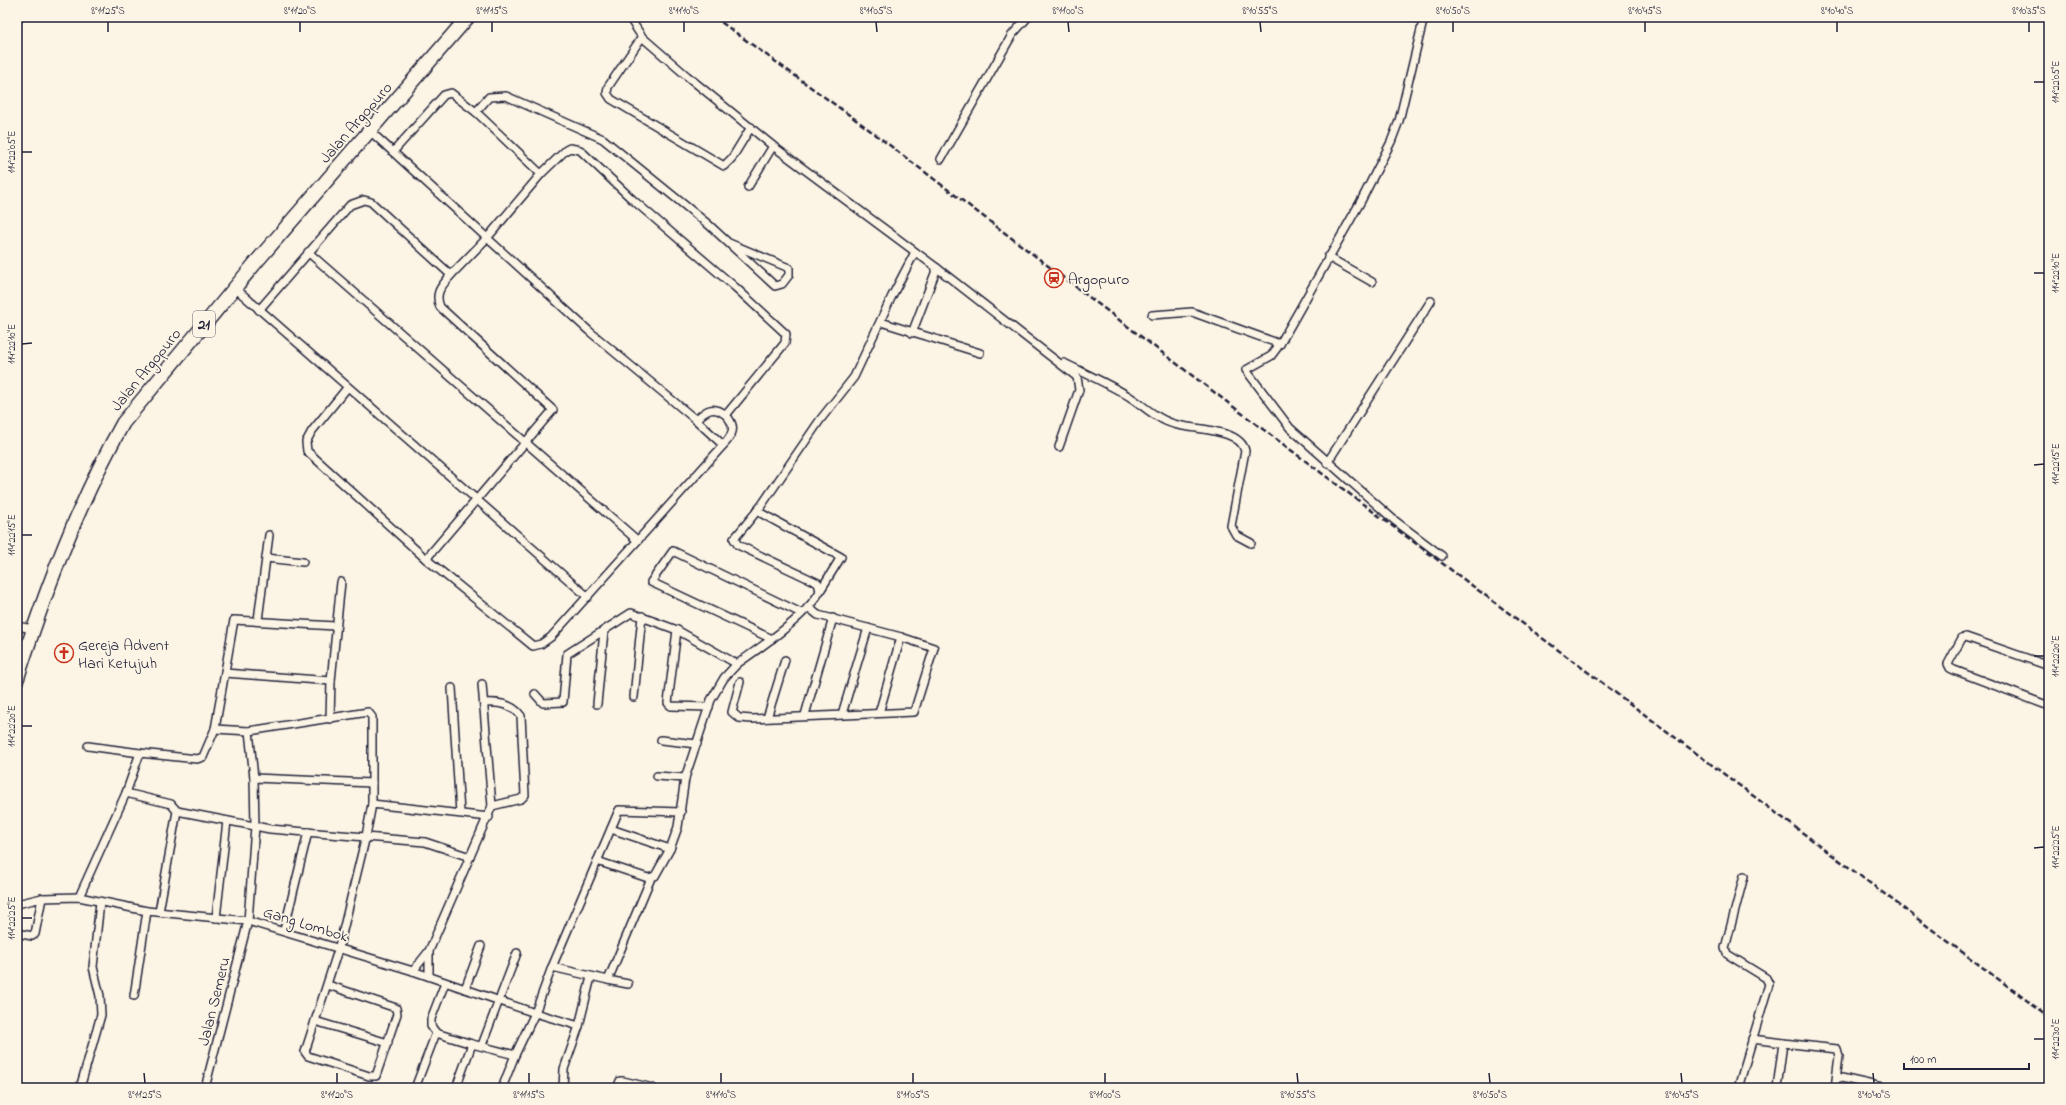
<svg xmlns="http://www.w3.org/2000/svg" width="2066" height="1105" font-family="'Indie Flower',sans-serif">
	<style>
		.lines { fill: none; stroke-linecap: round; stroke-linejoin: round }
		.river { stroke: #b2adab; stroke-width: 15 }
		.street-casing { stroke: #22223b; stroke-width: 10 }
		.highway-casing { stroke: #22223b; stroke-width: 16 }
		.street { stroke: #fcf5e5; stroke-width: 7 }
		.highway { stroke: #fcf5e5; stroke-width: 13 }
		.rail { stroke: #22223b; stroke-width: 2.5; stroke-dasharray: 6 3; stroke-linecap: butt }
		.ticks { fill: none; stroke: #22223b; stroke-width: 1.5 }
		.labels { text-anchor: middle; stroke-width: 4; stroke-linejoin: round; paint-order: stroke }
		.shield { fill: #fcf5e5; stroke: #63616e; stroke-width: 1 }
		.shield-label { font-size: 15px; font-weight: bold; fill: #22223b }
		.street-label { font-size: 16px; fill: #22223b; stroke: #fcf5e5 }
		.poi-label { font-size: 16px; fill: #22223b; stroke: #fcf5e5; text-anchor: start }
		.neatline { fill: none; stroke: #22223b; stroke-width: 1.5 }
		.ticks-label { font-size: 10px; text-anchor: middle; fill: #22223b }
	</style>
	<rect width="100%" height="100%" fill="#fcf5e5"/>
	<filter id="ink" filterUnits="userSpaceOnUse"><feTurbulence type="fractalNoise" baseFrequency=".025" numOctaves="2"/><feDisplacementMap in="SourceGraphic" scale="8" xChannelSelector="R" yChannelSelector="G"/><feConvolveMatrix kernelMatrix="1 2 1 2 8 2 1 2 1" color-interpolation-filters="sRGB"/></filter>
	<g filter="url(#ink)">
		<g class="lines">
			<path class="river" d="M17,18V17"/>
			<defs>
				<g id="street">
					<path d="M629,17L642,37L687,76L773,146L937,268L1077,377L1079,390L1059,447"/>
					<path d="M1424,17L1399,121L1391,142L1361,201L1280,344L1271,356L1246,370L1290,428L1394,520L1442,556"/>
					<path d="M642,37L608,87L607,93L611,99L724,166L732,158L751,127"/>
					<path d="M476,112L489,97L506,96L603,139L709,225L775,286L782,284L789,275V268L729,243"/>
					<path d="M370,131L589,331L696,420L723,445"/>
					<path d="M393,152L444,95L451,93L476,112L541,174"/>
					<path d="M941,159L1012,35L1028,17"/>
					<path d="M748,187L773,146"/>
					<path d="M308,252L637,540"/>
					<path d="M1328,257L1372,282"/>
					<path d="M451,275L488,237L541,174L566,150L570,148L580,150L633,200L735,287L786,334L785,343L726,415C713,405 706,410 696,420"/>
					<path d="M235,288L588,597"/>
					<path d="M259,310L350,205L364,200L371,202L451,275C442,286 434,292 440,307L553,410L426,559"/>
					<path d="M1152,315L1192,312L1280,344"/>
					<path d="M881,322L980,353"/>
					<path d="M912,333L937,268"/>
					<path d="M1064,363C1086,374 1109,384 1130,397C1144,406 1158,420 1174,424C1193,430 1240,428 1245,451L1231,526L1236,535L1251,543"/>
					<path d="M347,388L312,431L306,442L307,451L426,559L533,646L541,644L551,637L727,441C735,431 734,424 726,415"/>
					<path d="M1327,463L1431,301"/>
					<path d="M757,511L841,557L820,591"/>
					<path d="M266,558L303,562"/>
					<path d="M258,620L269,535"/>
					<path d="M17,626L33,629"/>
					<path d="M677,630L668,703L671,706L709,707"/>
					<path d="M772,639L651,582L673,551L801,613"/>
					<path d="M2049,666L1966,637L1962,638L1948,664L1950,668L1954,670L2049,706"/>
					<path d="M225,673L331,681"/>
					<path d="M740,682L732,712L739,718L752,719L914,712L934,648L901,637L818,615L808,607"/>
					<path d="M452,688L460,813"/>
					<path d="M535,694L543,703L563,702L567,654L631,613L677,630L737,664C761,647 807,616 820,591L818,583L738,545L734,539L761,506L820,420L854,377L892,296L915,252"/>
					<path d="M634,697L642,616"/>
					<path d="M484,703C497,702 513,704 521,716L525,795L521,799L492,806"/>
					<path d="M597,704L604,631"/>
					<path d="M879,713L901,637"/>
					<path d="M842,714L868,628"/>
					<path d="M805,715L833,618"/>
					<path d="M767,718L785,660"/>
					<path d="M330,719L331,681L341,582"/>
					<path d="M215,729L249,731L368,712L372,717V804"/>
					<path d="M661,740L697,744"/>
					<path d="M88,746L140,753"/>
					<path d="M657,776L685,778"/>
					<path d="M254,778L372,783"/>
					<path d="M126,793L171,804L177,811L159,912"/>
					<path d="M177,811L270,829L425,842L470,857"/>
					<path d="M611,829L670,849"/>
					<path d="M597,861L648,878L655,876L670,849L678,827L685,778L711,700L724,678L737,664"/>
					<path d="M79,897L126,793L140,753L197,759L203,757L215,729L234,620L335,626"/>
					<path d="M17,904L42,898L79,897L147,911L248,921L413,971L535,1013L579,1026"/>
					<path d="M216,918L227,821"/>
					<path d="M284,930L308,832"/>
					<path d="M17,933L32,936L35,934L42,898"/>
					<path d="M552,967L608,980L651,878"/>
					<path d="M413,971L429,951L492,806L482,684"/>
					<path d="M429,976V951"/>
					<path d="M608,980L628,984"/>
					<path d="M328,985L396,1008L397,1014L376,1076H369L308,1056L305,1052L339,947L366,836L372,804L489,817"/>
					<path d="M465,989L481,946"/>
					<path d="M134,996L147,911"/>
					<path d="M315,1021L388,1043"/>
					<path d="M436,1033L472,1044L456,1088"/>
					<path d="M1752,1039L1783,1043"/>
					<path d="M472,1044L515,1055L535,1013L552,967L619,810L681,812"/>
					<path d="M482,1045L517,953"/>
					<path d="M1837,1077L1886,1088"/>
					<path d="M80,1088L101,1015L100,996L93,967L100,902"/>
					<path d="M205,1088L248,921L255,826L254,778L249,731"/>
					<path d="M415,1088L436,1033L431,1026V1019L445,983"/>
					<path d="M502,1088L515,1055"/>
					<path d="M563,1088L564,1069L579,1026L591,977"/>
					<path d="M617,1088L620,1081H623L653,1088"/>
					<path d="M1738,1088L1769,984L1766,978L1727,954L1725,948L1744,876"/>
					<path d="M1777,1088L1783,1043L1837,1049L1839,1056L1835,1088"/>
				</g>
				<path id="highway" d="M17,679C45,591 78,503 123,423L257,261L468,17"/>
			</defs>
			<use href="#street" class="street-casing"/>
			<use href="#highway" class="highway-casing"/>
			<use href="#street" class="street"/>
			<use href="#highway" class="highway"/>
			<path class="rail" d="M714,17L863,125L1252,421L2049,1017"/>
		</g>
	</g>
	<path class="ticks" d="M108,22V32M300,22V32M492,22V32M684,22V32M876,22L877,32M1068,22L1069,32M1260,22L1261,32M1453,22V32M1645,22V32M1837,22V32M2029,22V32M2034,82H2044M22,152H32M2034,273H2044M22,344L32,343M2034,465L2044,464M22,535H32M2034,656H2044M22,726H32M2034,848L2044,847M22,918H32M2034,1039H2044M144,1073L145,1083M337,1073V1083M529,1073V1083M721,1073V1083M913,1073V1083M1105,1073V1083M1297,1073L1298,1083M1489,1073L1490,1083M1681,1073L1682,1083M1873,1073L1874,1083"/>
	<defs>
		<symbol id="station-ring" viewBox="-11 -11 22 22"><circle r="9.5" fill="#fcf5e5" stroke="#c8321e" stroke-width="1.5"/><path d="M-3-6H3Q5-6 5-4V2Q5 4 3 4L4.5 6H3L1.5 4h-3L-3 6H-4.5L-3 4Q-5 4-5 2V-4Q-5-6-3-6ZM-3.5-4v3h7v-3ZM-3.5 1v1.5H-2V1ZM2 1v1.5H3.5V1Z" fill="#c8321e"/></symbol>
		<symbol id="church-ring" viewBox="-11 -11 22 22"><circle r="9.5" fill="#fcf5e5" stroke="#c8321e" stroke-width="1.5"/><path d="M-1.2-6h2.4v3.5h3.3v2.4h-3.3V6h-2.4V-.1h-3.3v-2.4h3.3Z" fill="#c8321e"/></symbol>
	</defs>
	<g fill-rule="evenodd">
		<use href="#station-ring" x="1043" y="267" width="22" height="22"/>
		<use href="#church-ring" x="53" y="642" width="22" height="22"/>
	</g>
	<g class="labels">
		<rect class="shield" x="193" y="311" width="22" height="26" rx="3"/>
		<g class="shield-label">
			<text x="204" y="329">21</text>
		</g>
		<g class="street-label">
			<text transform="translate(355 122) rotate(-49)" y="6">Jalan Argopuro</text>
			<text transform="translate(145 369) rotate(-51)" y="6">Jalan Argopuro</text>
			<text transform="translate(306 923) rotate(17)" y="6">Gang Lombok</text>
			<text transform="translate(213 1001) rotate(-76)" y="6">Jalan Semeru</text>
		</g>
		<g class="poi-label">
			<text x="1068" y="284">Argopuro</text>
			<text x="78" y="650">Gereja Advent<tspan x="78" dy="18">Hari Ketujuh</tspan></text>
		</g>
	</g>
	<rect width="2066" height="1105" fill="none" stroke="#fcf5e5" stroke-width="44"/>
	<path d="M1904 1063v6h125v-6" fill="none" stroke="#22223b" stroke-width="2"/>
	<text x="1910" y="1063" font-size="12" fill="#22223b" stroke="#fcf5e5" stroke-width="3" paint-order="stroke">100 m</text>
	<rect x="22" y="22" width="2022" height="1061" class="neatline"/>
	<g class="ticks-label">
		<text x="108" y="14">8°11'25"S</text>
		<text x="300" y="14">8°11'20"S</text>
		<text x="492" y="14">8°11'15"S</text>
		<text x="684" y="14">8°11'10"S</text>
		<text x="876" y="14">8°11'05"S</text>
		<text x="1068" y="14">8°11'00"S</text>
		<text x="1260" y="14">8°10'55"S</text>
		<text x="1453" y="14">8°10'50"S</text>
		<text x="1645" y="14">8°10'45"S</text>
		<text x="1837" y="14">8°10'40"S</text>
		<text x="2029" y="14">8°10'35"S</text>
		<text transform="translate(2055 82) rotate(-90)" y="4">114°22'05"E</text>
		<text transform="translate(11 152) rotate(-90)" y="4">114°22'05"E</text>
		<text transform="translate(2055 273) rotate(-90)" y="4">114°22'10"E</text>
		<text transform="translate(11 344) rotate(-90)" y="4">114°22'10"E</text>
		<text transform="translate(2055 464) rotate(-90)" y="4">114°22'15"E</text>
		<text transform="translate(11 535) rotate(-90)" y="4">114°22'15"E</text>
		<text transform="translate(2055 656) rotate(-90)" y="4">114°22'20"E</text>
		<text transform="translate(11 726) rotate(-90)" y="4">114°22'20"E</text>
		<text transform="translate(2055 847) rotate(-90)" y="4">114°22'25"E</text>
		<text transform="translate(11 918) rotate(-90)" y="4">114°22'25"E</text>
		<text transform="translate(2055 1039) rotate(-90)" y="4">114°22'30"E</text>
		<text x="145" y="1098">8°11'25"S</text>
		<text x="337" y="1098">8°11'20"S</text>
		<text x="529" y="1098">8°11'15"S</text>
		<text x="721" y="1098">8°11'10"S</text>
		<text x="913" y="1098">8°11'05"S</text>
		<text x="1105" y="1098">8°11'00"S</text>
		<text x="1298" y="1098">8°10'55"S</text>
		<text x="1490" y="1098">8°10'50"S</text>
		<text x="1682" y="1098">8°10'45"S</text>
		<text x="1874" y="1098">8°10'40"S</text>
	</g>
</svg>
